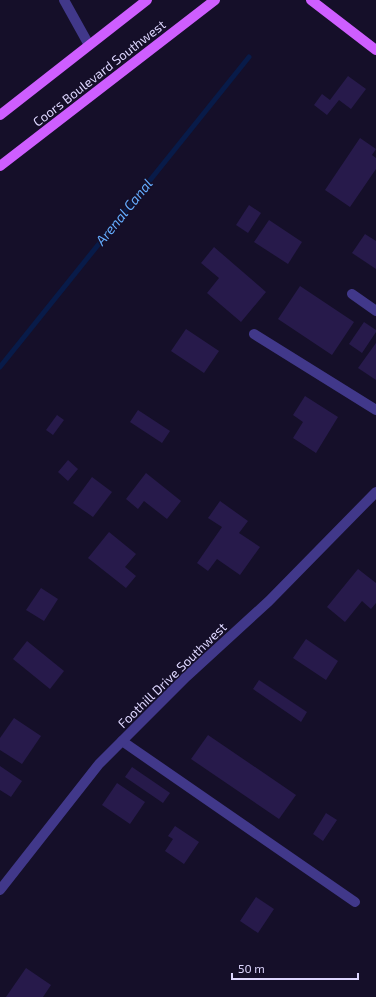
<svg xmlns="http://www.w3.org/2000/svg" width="376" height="997" font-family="'Exo 2',sans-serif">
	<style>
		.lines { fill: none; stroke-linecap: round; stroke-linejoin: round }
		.stream { stroke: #081b49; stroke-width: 5 }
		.building { fill: #271a4b }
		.minor { stroke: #41388a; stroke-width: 10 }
		.major { stroke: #ce5eff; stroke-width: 10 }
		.labels { text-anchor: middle; stroke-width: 3; stroke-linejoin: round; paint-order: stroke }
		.street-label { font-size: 13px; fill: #ded7ff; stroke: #150f29 }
		.water-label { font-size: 14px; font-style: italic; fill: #65adff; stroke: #150f29 }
	</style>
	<rect width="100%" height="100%" fill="#150f29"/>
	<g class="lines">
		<path class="stream" d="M0,367L249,57"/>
	</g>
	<g class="building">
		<path d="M348,76L366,89L351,109L339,100L327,115L314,105L322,94L330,100Z"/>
		<path d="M360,138L376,149L372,155L376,158V169L350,207L325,190Z"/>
		<path d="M249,205L261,213L248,233L236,225Z"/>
		<path d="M269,220L302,242L288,264L254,242Z"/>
		<path d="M365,234L376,241V269L352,253Z"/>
		<path d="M214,247L266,292L241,322L207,293L219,278L201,263Z"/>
		<path d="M300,286L354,322L332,355L278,319Z"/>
		<path d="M364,322L376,330V332L362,353L349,344Z"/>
		<path d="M186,329L219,351L204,373L171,351Z"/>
		<path d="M376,343V380L358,368Z"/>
		<path d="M305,396L338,417L316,453L293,438L303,422L293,415Z"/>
		<path d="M138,410L170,431L162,443L130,422Z"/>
		<path d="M57,415L64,420L53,435L46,430Z"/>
		<path d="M68,460L78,469L68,481L58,472Z"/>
		<path d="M146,473L181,501L167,519L144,501L138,509L126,499Z"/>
		<path d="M92,477L112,492L93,517L73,503Z"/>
		<path d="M220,501L248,521L239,533L260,547L240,575L217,559L208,571L197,563L222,527L208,518Z"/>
		<path d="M109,532L136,554L125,567L136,576L126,588L88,558Z"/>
		<path d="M358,569L376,583V603L371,609L362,601L345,622L327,607Z"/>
		<path d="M41,588L58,599L44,621L26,610Z"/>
		<path d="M306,639L338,661L326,680L293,658Z"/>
		<path d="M27,641L64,671L50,689L13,659Z"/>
		<path d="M259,680L307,712L301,722L253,689Z"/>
		<path d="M14,718L41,736L22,764L0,750V738Z"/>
		<path d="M208,735L296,795L279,819L191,759Z"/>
		<path d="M0,766L22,781L11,797L0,790Z"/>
		<path d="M132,767L170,793L163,803L125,777Z"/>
		<path d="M117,783L145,802L130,824L102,805Z"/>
		<path d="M326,813L337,820L323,841L313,834Z"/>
		<path d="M175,826L199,842L184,864L165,851L173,839L168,836Z"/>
		<path d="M256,897L274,909L258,933L240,921Z"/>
		<path d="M26,968L51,985L43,997H6Z"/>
	</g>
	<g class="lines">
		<g class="minor">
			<path d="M64,0L89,45"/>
			<path d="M352,294L376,311"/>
			<path d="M254,334L376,410"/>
			<path d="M122,741L355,902"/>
			<path d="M0,890L99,764L186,677L269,601L376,492"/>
		</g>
		<g class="major">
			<path d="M311,0L376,50"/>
			<path d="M0,115L147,0"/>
			<path d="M0,166L215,0"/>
		</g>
	</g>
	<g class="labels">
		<g class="street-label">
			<text transform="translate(99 73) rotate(-38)" y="5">Coors Boulevard Southwest</text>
			<text transform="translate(172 675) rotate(-44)" y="5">Foothill Drive Southwest</text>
		</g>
		<g class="water-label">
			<text transform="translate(124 212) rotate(-51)" y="5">Arenal Canal</text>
		</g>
	</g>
	<path d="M232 973v6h126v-6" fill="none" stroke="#ded7ff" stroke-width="2"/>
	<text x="238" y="973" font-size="12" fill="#ded7ff" stroke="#150f29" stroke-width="3" paint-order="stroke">50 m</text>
</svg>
